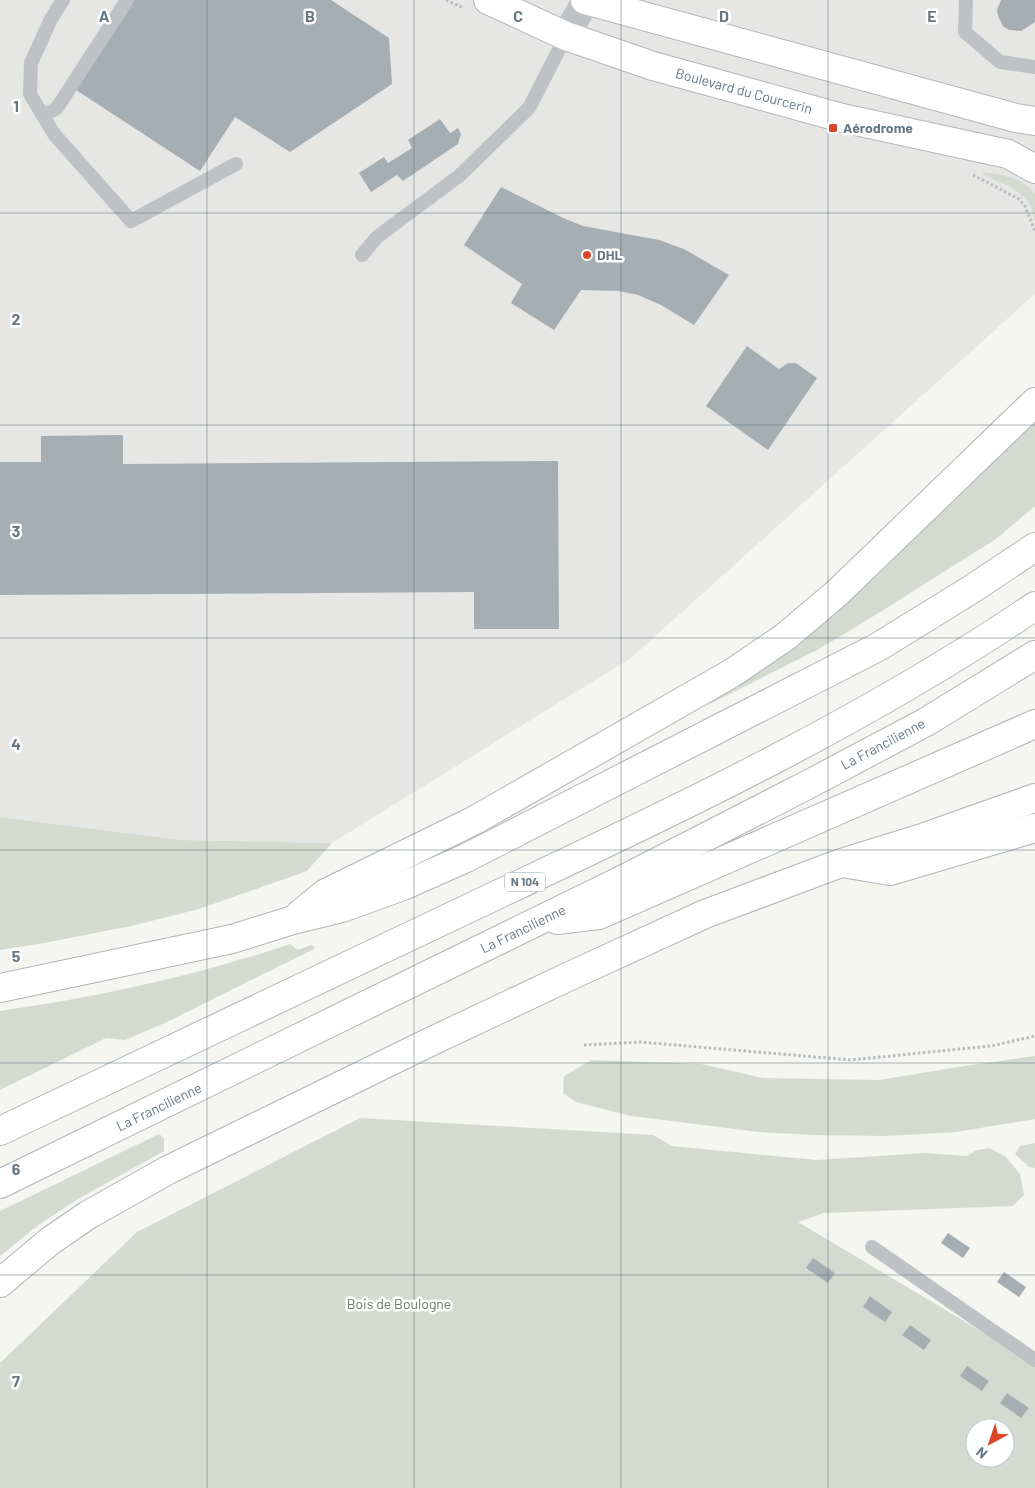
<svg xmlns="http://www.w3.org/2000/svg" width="1035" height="1488" font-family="Barlow,sans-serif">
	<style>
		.built { fill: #e6e6e5 }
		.green { fill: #d5dad1; fill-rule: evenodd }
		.building { fill: #a5aeb3 }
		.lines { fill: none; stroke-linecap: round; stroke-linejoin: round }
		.secondary-casing { stroke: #b0b6ba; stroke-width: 30 }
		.highway-casing { stroke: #b1b5b8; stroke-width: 30 }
		.path { stroke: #b8bbbd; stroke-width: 3; stroke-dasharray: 2.5 2.5; stroke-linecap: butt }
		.lane { stroke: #bec2c5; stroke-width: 14 }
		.street { stroke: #bec2c5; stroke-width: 28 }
		.secondary { stroke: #fff; stroke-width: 28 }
		.highway { stroke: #fff; stroke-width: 28 }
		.grid { fill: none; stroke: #657782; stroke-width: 1; stroke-opacity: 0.55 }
		.poi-dot { fill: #dd4429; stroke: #fff; stroke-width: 2 }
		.labels { text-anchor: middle; stroke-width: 5; stroke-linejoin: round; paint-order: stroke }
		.shield { fill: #fff; stroke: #93a0a8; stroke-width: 1 }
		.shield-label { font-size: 12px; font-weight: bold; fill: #657782 }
		.street-label { font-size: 14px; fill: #657782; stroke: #fff }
		.poi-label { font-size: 14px; font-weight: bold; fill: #657782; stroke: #fff; text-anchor: start }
		.park-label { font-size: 14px; fill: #6a7963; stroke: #fff }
		.grid-label { font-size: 16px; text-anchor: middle; font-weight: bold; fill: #657782; stroke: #fff; stroke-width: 5; stroke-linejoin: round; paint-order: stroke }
	</style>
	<rect width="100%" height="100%" fill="#f5f5f1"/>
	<path class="built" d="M0,0H1035V294L631,658L332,843L181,840L0,817Z"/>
	<g class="green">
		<path d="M985,172C1006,175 1020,178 1035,193V222C1034,217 1033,211 1031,207C1022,189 998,182 982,174Z"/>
		<path d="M1035,414V506L996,539L861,624L817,650L706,706L744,676Z"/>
		<path d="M0,817L181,840L332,843L307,871L199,909L131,926L44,943L0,950Z"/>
		<path d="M290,944L298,950L311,945L315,947L314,949L167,1022L125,1040L106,1038L0,1090V1011C98,997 196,976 290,944Z"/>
		<path d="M1035,1056V1119L956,1132L886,1136L811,1135L758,1132L631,1116L576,1102L563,1093L564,1076L591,1060L701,1064L763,1078L879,1080L958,1067Z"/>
		<path d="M360,1118L653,1135L672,1146L817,1160L925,1153L967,1156L977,1150L990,1148L1006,1157L1020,1174L1024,1195L1013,1206L824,1213L798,1222L1016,1352L1035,1367V1488H0V1363L137,1232ZM975,1428H1005V1458H975Z"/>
		<path d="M159,1134L164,1138V1151L78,1199L40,1224L0,1256V1211Z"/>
		<path d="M1035,1143V1168L1029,1167L1015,1154L1020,1146Z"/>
	</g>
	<g class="building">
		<path d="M134,0H331L389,38L392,84L290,152L235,117L200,171L76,90Z"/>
		<path d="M1001,0H1035V22L1021,31L1009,30L1003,26L998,16L997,10Z"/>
		<path d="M440,119L450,133L458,128L461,134L458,144L403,181L397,175L371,192L359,173L384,157L388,163L412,148L408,140Z"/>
		<path d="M501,187L563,218L583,226L659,240L684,249L729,275L694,325L661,305L638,295L619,291L581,290L554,330L511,303L522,284L464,245Z"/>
		<path d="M747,346L779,369L788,363H796L817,378L768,450L706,406Z"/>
		<path d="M123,435V464L558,461L559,629H474V592L0,595V462H41V436Z"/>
		<path d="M948,1233L970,1248L963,1258L941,1243Z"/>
		<path d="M813,1258L835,1273L828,1283L806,1268Z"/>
		<path d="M1004,1272L1026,1287L1019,1297L997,1282Z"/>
		<path d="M870,1296L892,1312L885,1322L863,1307Z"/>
		<path d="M910,1325L931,1340L924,1350L902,1335Z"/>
		<path d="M967,1366L989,1381L982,1391L960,1376Z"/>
		<path d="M1007,1393L1029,1408L1021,1418L1000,1403Z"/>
	</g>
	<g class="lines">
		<defs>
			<g id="secondary">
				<path d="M488,0L566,36L653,66L842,118L1008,154L1035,169"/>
				<path d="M585,0L1016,118L1035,121"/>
			</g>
			<g id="highway">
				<path d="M848,864L890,871L1035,828"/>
				<path d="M300,914L326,893L475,820L732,673L785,637L837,593L1035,402"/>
				<path d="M557,920L599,915L1035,724"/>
				<path d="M0,988L232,939L293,920L342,908L403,886L466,858L878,647L972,589L1035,547"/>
				<path d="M0,1131C167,1052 334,973 501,893C682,808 870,718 1035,606"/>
				<path d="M0,1184L624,879L811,783L926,722L1035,655"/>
				<path d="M0,1283L50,1241L88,1215L168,1170L432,1041L572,975L705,914L841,863L925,837L1035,798"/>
			</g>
		</defs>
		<use href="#secondary" class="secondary-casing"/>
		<use href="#highway" class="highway-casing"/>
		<g class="path">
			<path d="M446,0L464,8"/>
			<path d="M973,175L1019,199L1025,206L1035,231"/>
			<path d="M584,1045L640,1042L851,1060L991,1046L1035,1036"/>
		</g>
		<g class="lane">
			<path d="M63,0L51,19L31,63L30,94L54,134L131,221L236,164"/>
			<path d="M966,0L965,32L1000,62L1035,67"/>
			<path d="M43,116L57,108L127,0"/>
			<path d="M362,255L377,237L459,176L529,108L566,36"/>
			<path d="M872,1247L1035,1360"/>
		</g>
		<path class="street" d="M566,36L586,0"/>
		<use href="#secondary" class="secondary"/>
		<use href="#highway" class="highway"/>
	</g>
	<path class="grid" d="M207,0V1488M414,0V1488M621,0V1488M828,0V1488M0,213H1035M0,425H1035M0,638H1035M0,850H1035M0,1063H1035M0,1275H1035"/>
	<g class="poi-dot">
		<rect x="828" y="123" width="10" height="10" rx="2.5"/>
		<circle cx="587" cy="255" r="5"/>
	</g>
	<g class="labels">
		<rect class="shield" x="505" y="872.5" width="40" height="19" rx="4"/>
		<g class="shield-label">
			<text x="525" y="886">N 104</text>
		</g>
		<g class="street-label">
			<text transform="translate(744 91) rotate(15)" y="5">Boulevard du Courcerin</text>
			<text transform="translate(883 744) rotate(-28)" y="5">La Francilienne</text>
			<text transform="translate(523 929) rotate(-26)" y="5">La Francilienne</text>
			<text transform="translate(159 1107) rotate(-26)" y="5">La Francilienne</text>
		</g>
		<g class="poi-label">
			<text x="843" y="133">Aérodrome</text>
			<text x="597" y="260">DHL</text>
		</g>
		<g class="park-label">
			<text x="399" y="1309">Bois de Boulogne</text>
		</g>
	</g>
	<g class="grid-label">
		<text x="104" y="22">A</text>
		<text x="310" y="22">B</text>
		<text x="518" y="22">C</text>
		<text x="724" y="22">D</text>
		<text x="932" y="22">E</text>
		<text x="16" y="112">1</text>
		<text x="16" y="325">2</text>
		<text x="16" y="537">3</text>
		<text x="16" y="750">4</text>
		<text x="16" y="962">5</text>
		<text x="16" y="1175">6</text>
		<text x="16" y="1387">7</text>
	</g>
	<g transform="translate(990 1443) rotate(220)"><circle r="24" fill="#ffffff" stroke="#c1c9cd"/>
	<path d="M0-4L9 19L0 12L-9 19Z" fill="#dd4429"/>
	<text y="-8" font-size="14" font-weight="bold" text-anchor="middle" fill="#657782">N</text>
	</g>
</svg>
